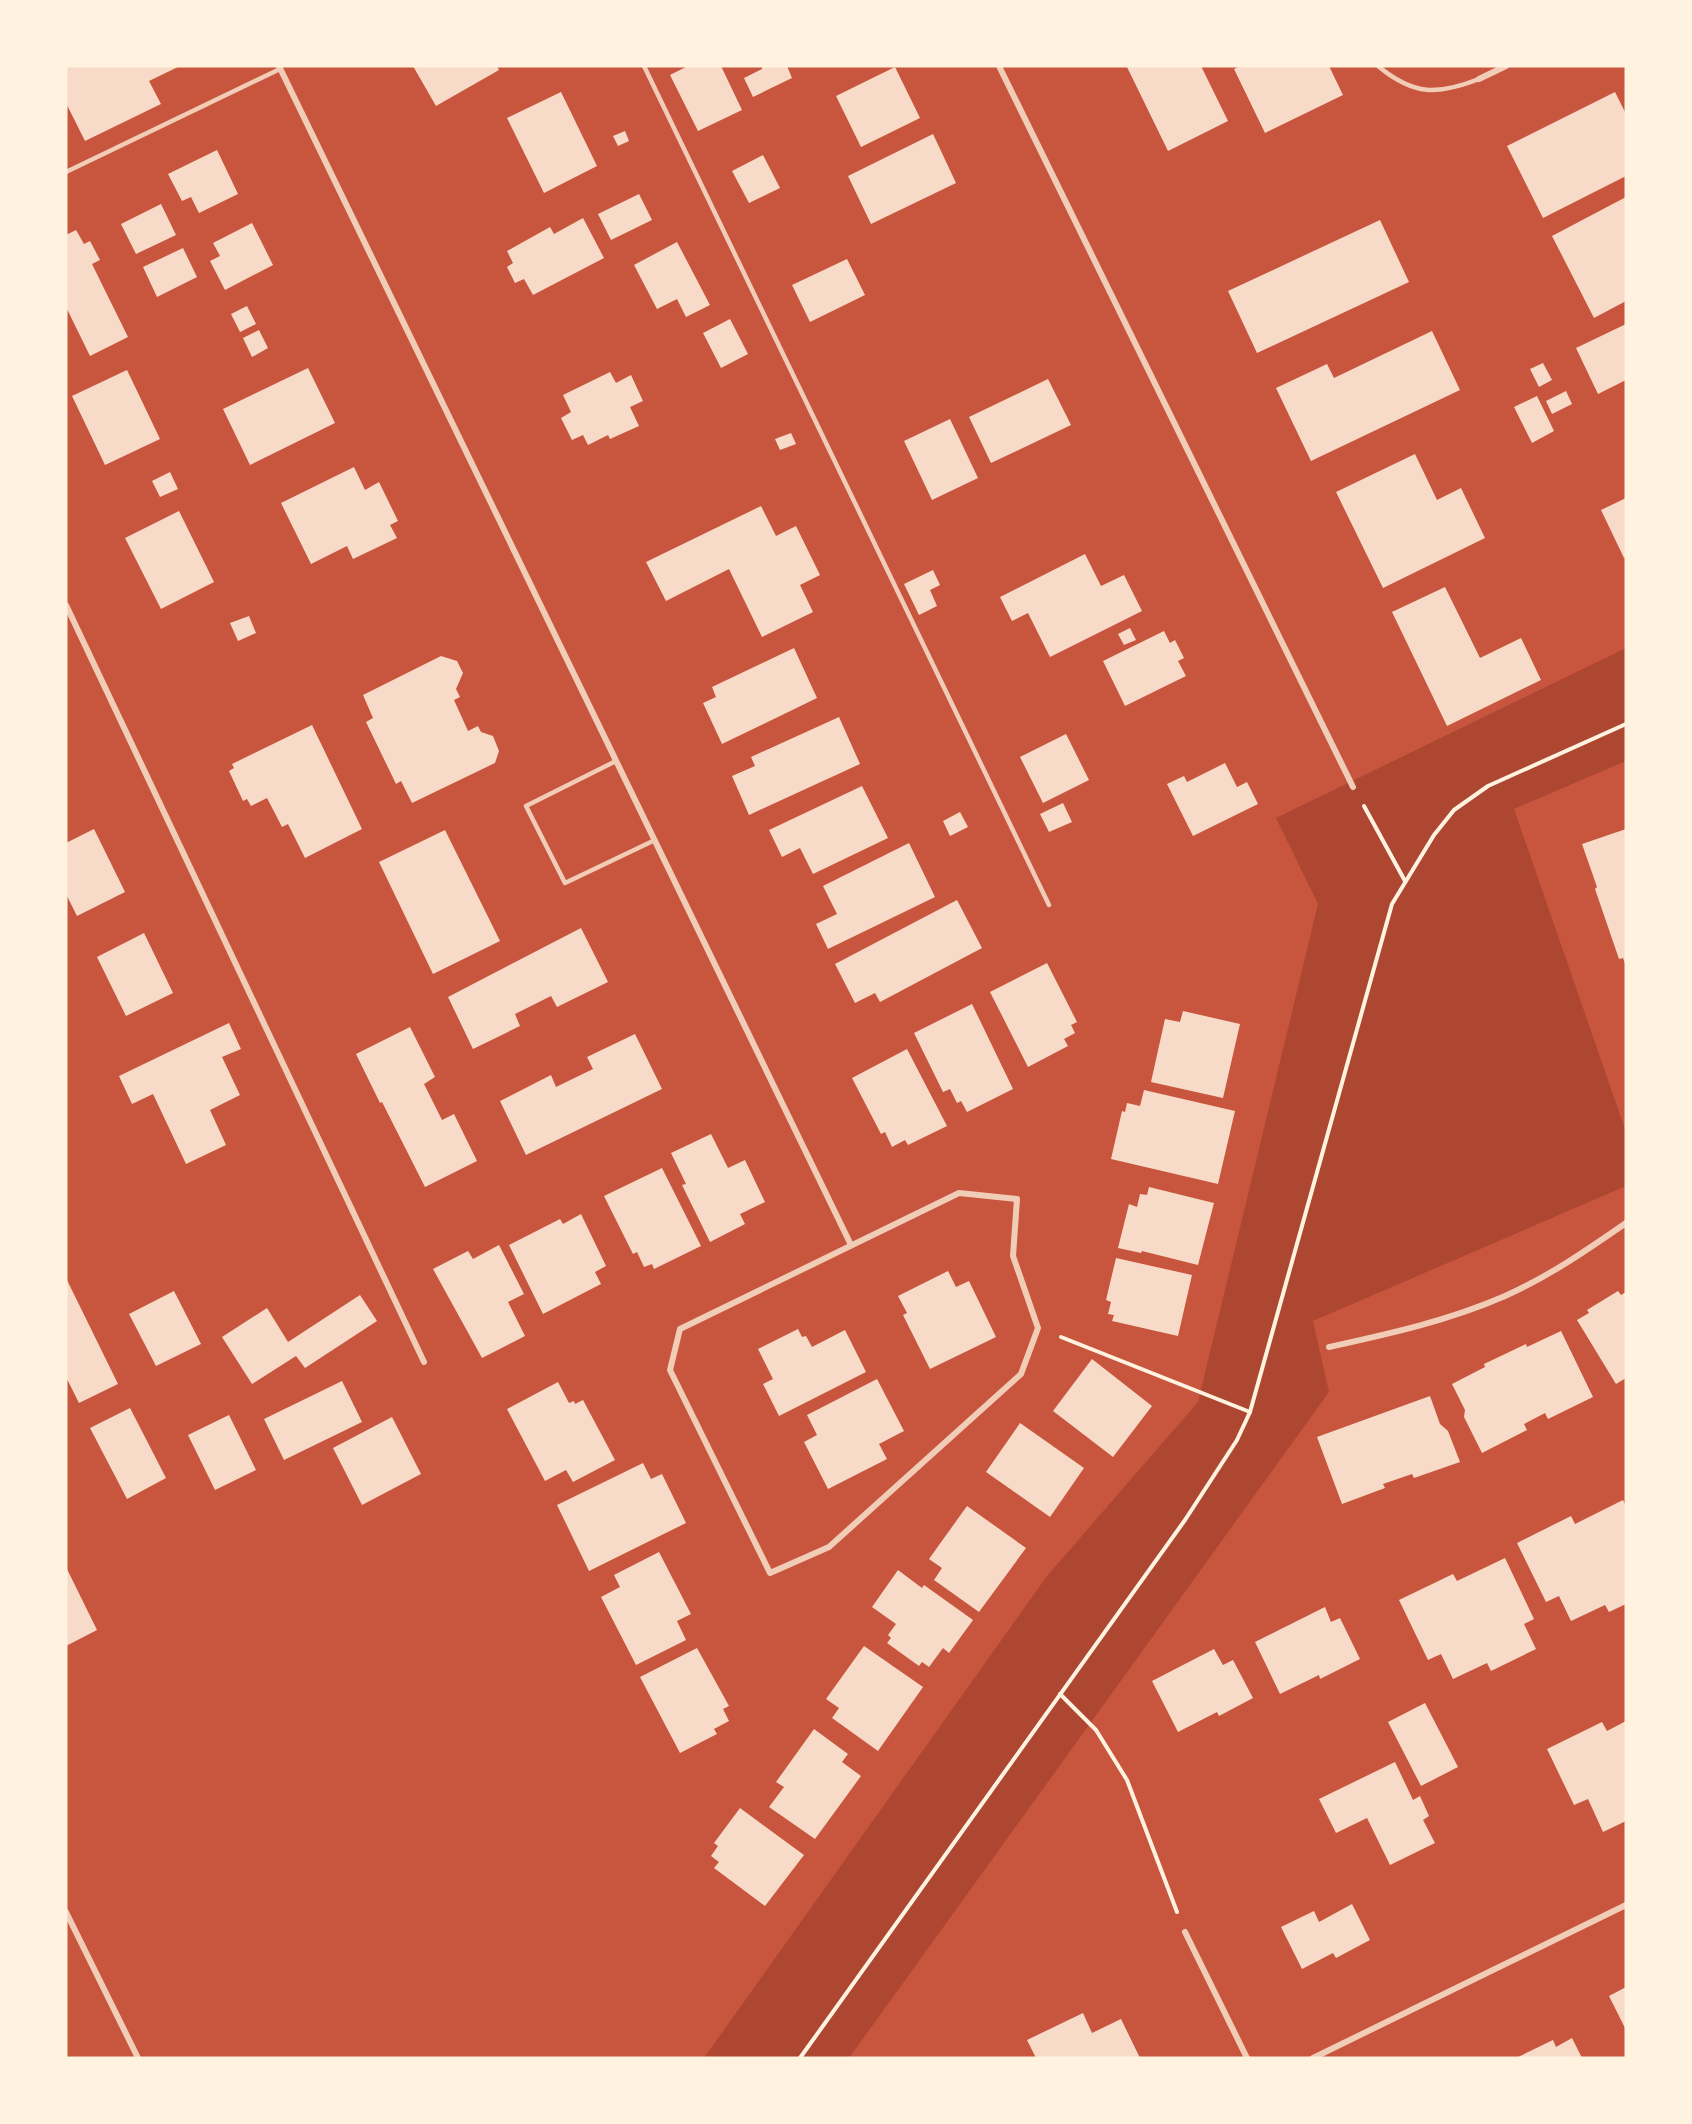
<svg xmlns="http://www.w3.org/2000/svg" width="1692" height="2124" font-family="Quicksand,sans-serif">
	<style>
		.green { fill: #ae4732 }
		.building { fill: #f7dbc8 }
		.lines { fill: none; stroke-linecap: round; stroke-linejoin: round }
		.path { stroke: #fff3e0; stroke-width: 4 }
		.service { stroke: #f1ccb7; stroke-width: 4.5 }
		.minor { stroke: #f1ccb7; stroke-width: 6 }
	</style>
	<rect width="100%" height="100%" fill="#c8553d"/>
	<path class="green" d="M1626,648V761L1514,809L1626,1132V1186L1313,1321L1329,1392L849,2058H704L1047,1576L1198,1402L1318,904L1276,818Z"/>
	<g class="building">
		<path d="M66,66H180L149,81L161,104L85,141L66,103Z"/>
		<path d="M413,66H497L499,70L436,106Z"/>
		<path d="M688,66H721L742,110L698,131L670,75Z"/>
		<path d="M762,66H787L792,78L753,97L744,78L762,69Z"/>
		<path d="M1129,66H1201L1228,121L1168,151L1127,67Z"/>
		<path d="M1240,66H1329L1343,95L1265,133L1234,69Z"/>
		<path d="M895,67L920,118L861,147L836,96Z"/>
		<path d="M561,92L597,166L544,193L507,118Z"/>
		<path d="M1615,92L1626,114V176L1543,218L1507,146Z"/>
		<path d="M625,131L629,141L618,146L613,136Z"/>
		<path d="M933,134L956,183L871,224L848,176Z"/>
		<path d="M217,150L238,194L199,213L191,197L182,201L168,174Z"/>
		<path d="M763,155L780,188L749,203L732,171Z"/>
		<path d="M639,194L652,220L611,240L598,214Z"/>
		<path d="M1626,197V301L1594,318L1552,236Z"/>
		<path d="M161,204L176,235L136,254L121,224Z"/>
		<path d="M583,218L604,258L533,295L524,279L515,283L507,267L513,263L507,251L550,227L554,234Z"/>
		<path d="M1380,220L1409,282L1257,353L1228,291Z"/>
		<path d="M252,223L273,265L225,290L210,261L220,256L213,243Z"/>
		<path d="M76,230L84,244L90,241L100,260L92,264L128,337L90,356L66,307V235Z"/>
		<path d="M677,242L710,305L686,317L677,299L657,309L634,265Z"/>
		<path d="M183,248L197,277L157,297L143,267Z"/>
		<path d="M847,259L865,295L810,322L792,285Z"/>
		<path d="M247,306L256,324L240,332L231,314Z"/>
		<path d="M730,319L748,354L721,368L703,333Z"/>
		<path d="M1626,324V380L1598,394L1576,348Z"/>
		<path d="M259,330L268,348L252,357L243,338Z"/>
		<path d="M1432,331L1460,390L1311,461L1276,388L1327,364L1334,378Z"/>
		<path d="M1543,363L1552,380L1539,387L1530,369Z"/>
		<path d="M308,368L335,423L250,465L223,409Z"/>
		<path d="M127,370L160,439L105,465L72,396Z"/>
		<path d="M610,372L616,383L631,375L643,401L630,407L639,426L610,439L608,435L588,445L583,435L572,440L561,418L571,412L563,395Z"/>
		<path d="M1048,379L1071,425L991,463L969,417Z"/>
		<path d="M1566,391L1572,404L1552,414L1546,401Z"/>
		<path d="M1537,396L1554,431L1532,443L1514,407Z"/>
		<path d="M950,419L978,478L932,500L904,441Z"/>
		<path d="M791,433L796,444L780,450L775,439Z"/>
		<path d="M1415,454L1437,500L1461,488L1485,538L1383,588L1336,492Z"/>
		<path d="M354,467L365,490L379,482L398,521L390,525L397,538L353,559L347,546L311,564L281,503Z"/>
		<path d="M170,472L178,489L160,497L152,481Z"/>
		<path d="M1626,498V557L1624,558L1601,510Z"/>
		<path d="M761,506L776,536L796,526L820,575L800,585L813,612L762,637L729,569L666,601L646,562Z"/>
		<path d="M179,511L214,582L161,609L125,538Z"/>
		<path d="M1085,554L1101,586L1124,575L1142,611L1050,657L1028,613L1012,621L1000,597Z"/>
		<path d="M933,570L940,585L930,590L937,606L919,615L904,584Z"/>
		<path d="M1445,587L1480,658L1521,638L1541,680L1447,726L1392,612Z"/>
		<path d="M249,616L256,633L238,641L230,623Z"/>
		<path d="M1130,628L1136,640L1124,645L1118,634Z"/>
		<path d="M1164,631L1170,643L1175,640L1184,658L1178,661L1186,676L1125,706L1103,661Z"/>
		<path d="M794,648L817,698L722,744L703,703L716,697L712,687Z"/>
		<path d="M441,656L457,661L463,673L456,689L460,697L454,700L468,731L478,726L481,732L493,736L499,751L495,763L412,803L401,781L396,784L366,722L373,718L363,695Z"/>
		<path d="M839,717L860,764L749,815L732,776L755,766L751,757Z"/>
		<path d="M312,725L362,829L305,858L288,824L282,827L267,798L251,806L247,799L243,801L229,771L234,768L232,764Z"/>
		<path d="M1066,734L1089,780L1043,803L1020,757Z"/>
		<path d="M1225,763L1237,787L1247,782L1258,804L1193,836L1167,784L1184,776L1187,782Z"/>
		<path d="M862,786L888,838L813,874L800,848L782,857L769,830Z"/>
		<path d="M1063,803L1072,822L1049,832L1040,814Z"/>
		<path d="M960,812L968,827L950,836L943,821Z"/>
		<path d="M94,829L125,892L77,916L66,894V843Z"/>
		<path d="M1626,829V966L1623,958L1619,959L1595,889L1597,887L1582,844Z"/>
		<path d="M445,830L500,941L433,974L379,862Z"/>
		<path d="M909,843L935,897L828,949L816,924L837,914L823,886Z"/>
		<path d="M957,900L982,948L880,1002L875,993L855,1003L835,964Z"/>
		<path d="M581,928L608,982L557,1007L551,996L515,1014L520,1026L473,1049L448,997Z"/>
		<path d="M144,933L173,993L126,1016L97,957Z"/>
		<path d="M1047,963L1077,1022L1071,1025L1075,1033L1064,1039L1068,1046L1028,1067L990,992Z"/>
		<path d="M972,1004L1013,1089L967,1112L961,1101L957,1103L950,1089L943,1092L914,1033Z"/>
		<path d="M1183,1011L1240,1024L1223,1098L1151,1082L1165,1019L1180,1022Z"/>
		<path d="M229,1023L241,1049L222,1057L240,1095L210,1110L226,1145L186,1164L153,1094L132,1104L119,1076Z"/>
		<path d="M410,1027L435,1077L424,1084L442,1120L454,1114L477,1161L425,1187L382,1102L380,1103L356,1054Z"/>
		<path d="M635,1034L662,1089L526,1155L500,1101L551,1075L556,1087L593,1069L587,1057Z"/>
		<path d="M907,1049L947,1126L908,1145L905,1140L892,1147L885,1132L881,1134L852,1078Z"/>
		<path d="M1144,1090L1235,1111L1218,1184L1111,1159L1122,1111L1125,1112L1127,1103L1140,1106Z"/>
		<path d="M711,1134L728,1168L745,1160L765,1202L740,1214L745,1224L710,1242L682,1185L686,1184L671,1153Z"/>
		<path d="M662,1168L701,1246L654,1269L652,1264L644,1267L637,1252L633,1254L604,1196Z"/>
		<path d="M1149,1187L1214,1203L1198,1265L1142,1251L1141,1253L1118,1248L1129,1204L1137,1207L1140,1194L1147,1195Z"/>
		<path d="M581,1214L606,1266L595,1272L601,1284L543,1314L509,1245L560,1219L563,1224Z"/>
		<path d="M499,1245L524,1294L508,1302L525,1336L482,1358L433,1269L468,1251L473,1259Z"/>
		<path d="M1116,1258L1192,1275L1178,1336L1112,1321L1114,1315L1108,1314L1111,1302L1106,1300Z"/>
		<path d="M948,1271L956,1287L969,1281L996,1337L930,1369L903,1315L907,1313L898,1296Z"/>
		<path d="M66,1278L118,1384L79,1403L66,1377Z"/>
		<path d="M174,1291L201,1344L156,1366L129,1314Z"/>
		<path d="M1618,1291L1621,1295L1626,1292V1378L1616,1384L1577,1320L1589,1313L1587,1310Z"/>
		<path d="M360,1295L377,1321L305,1368L296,1356L252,1384L222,1337L267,1308L288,1342Z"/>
		<path d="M798,1329L802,1337L806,1336L812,1347L845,1330L866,1372L779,1416L763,1384L773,1379L758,1349Z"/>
		<path d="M1561,1331L1593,1397L1548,1419L1545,1413L1524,1424L1527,1430L1482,1453L1464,1417L1465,1410L1452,1384L1485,1367L1484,1364L1526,1344L1527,1347Z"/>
		<path d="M1092,1359L1152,1406L1113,1457L1053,1411Z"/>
		<path d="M877,1379L904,1431L879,1444L887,1459L828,1489L804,1442L817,1435L807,1415Z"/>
		<path d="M342,1381L362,1422L284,1460L264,1419Z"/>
		<path d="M558,1382L569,1403L574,1401L575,1404L583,1400L615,1460L573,1482L566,1470L545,1481L507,1409Z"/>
		<path d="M1430,1396L1440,1424L1448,1431L1460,1462L1414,1478L1412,1474L1383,1484L1385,1488L1342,1504L1317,1437Z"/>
		<path d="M130,1408L166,1478L127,1499L90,1428Z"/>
		<path d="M229,1415L256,1470L215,1490L188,1435Z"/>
		<path d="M392,1417L421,1474L362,1505L333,1448Z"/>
		<path d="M1020,1423L1084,1468L1050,1517L986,1472Z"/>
		<path d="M643,1463L651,1479L662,1474L686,1523L589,1571L557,1505Z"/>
		<path d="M1623,1500L1626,1506V1604L1609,1612L1605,1605L1571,1621L1559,1596L1546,1602L1517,1543L1571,1516L1575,1524Z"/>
		<path d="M967,1506L1026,1548L979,1612L934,1580L942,1568L929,1559Z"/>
		<path d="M659,1552L691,1614L677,1621L686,1640L636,1665L601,1597L620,1587L614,1575Z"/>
		<path d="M1505,1558L1534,1619L1524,1624L1536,1649L1491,1671L1487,1663L1453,1679L1441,1654L1428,1660L1399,1600L1453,1574L1457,1581Z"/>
		<path d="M66,1567L97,1630L66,1646Z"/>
		<path d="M898,1570L922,1588L924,1585L973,1620L949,1653L943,1648L929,1667L922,1662L919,1666L887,1643L891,1638L888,1635L896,1624L872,1607Z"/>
		<path d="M1325,1607L1331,1622L1340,1618L1360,1659L1320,1679L1319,1675L1280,1694L1255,1642Z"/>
		<path d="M864,1646L923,1687L878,1751L832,1718L839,1708L826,1699Z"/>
		<path d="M697,1648L729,1706L723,1709L729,1721L714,1729L717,1734L680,1753L640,1677Z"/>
		<path d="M1214,1649L1223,1665L1233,1660L1253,1698L1219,1716L1217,1712L1178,1732L1152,1681Z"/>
		<path d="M1425,1703L1458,1767L1421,1786L1388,1722Z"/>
		<path d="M1626,1721V1821L1603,1832L1588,1799L1574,1805L1547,1749L1602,1722L1607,1731Z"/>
		<path d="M814,1729L848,1754L842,1762L861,1776L815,1839L769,1807L784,1787L776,1782Z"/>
		<path d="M1395,1762L1413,1800L1420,1796L1429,1816L1423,1820L1435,1843L1390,1865L1367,1818L1336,1833L1319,1799Z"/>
		<path d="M740,1808L804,1855L765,1906L714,1868L719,1862L711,1856L718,1846L714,1843Z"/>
		<path d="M1352,1904L1370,1940L1336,1958L1333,1953L1302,1969L1281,1927L1314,1911L1319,1922Z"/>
		<path d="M1626,1987V2030L1609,1996Z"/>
		<path d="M1083,2013L1092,2033L1121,2019L1140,2058H1036L1027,2040Z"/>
		<path d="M1572,2038L1582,2058H1516L1553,2040L1556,2047Z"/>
	</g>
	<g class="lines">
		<g class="path">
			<path d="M1364,806L1405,881"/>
			<path d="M1061,1337L1250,1412"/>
			<path d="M1060,1694L1096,1730L1127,1780L1177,1912"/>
			<path d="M800,2058L1185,1520L1237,1440L1250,1412L1392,904L1434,835L1454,810L1488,786L1626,724"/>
		</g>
		<g class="service">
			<path d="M644,66L1049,905"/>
			<path d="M1378,66C1414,96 1438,95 1479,79"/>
			<path d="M66,172L280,69"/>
			<path d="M616,761L526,806L565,883L655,840"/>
		</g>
		<g class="minor">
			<path d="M279,66L851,1245"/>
			<path d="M999,66L1353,787"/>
			<path d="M1479,79L1506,66"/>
			<path d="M66,605L424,1362"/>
			<path d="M959,1193L1017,1199L1013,1256L1038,1328L1021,1374L829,1547L770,1573L670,1370L680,1329Z"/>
			<path d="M1329,1347C1388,1334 1448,1321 1505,1296C1548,1277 1587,1250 1626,1223"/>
			<path d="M66,1912L138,2058"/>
			<path d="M1185,1932L1247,2058"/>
			<path d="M1313,2058L1626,1905"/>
		</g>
	</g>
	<rect width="1692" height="2124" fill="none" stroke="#fff3e0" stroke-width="135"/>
</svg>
